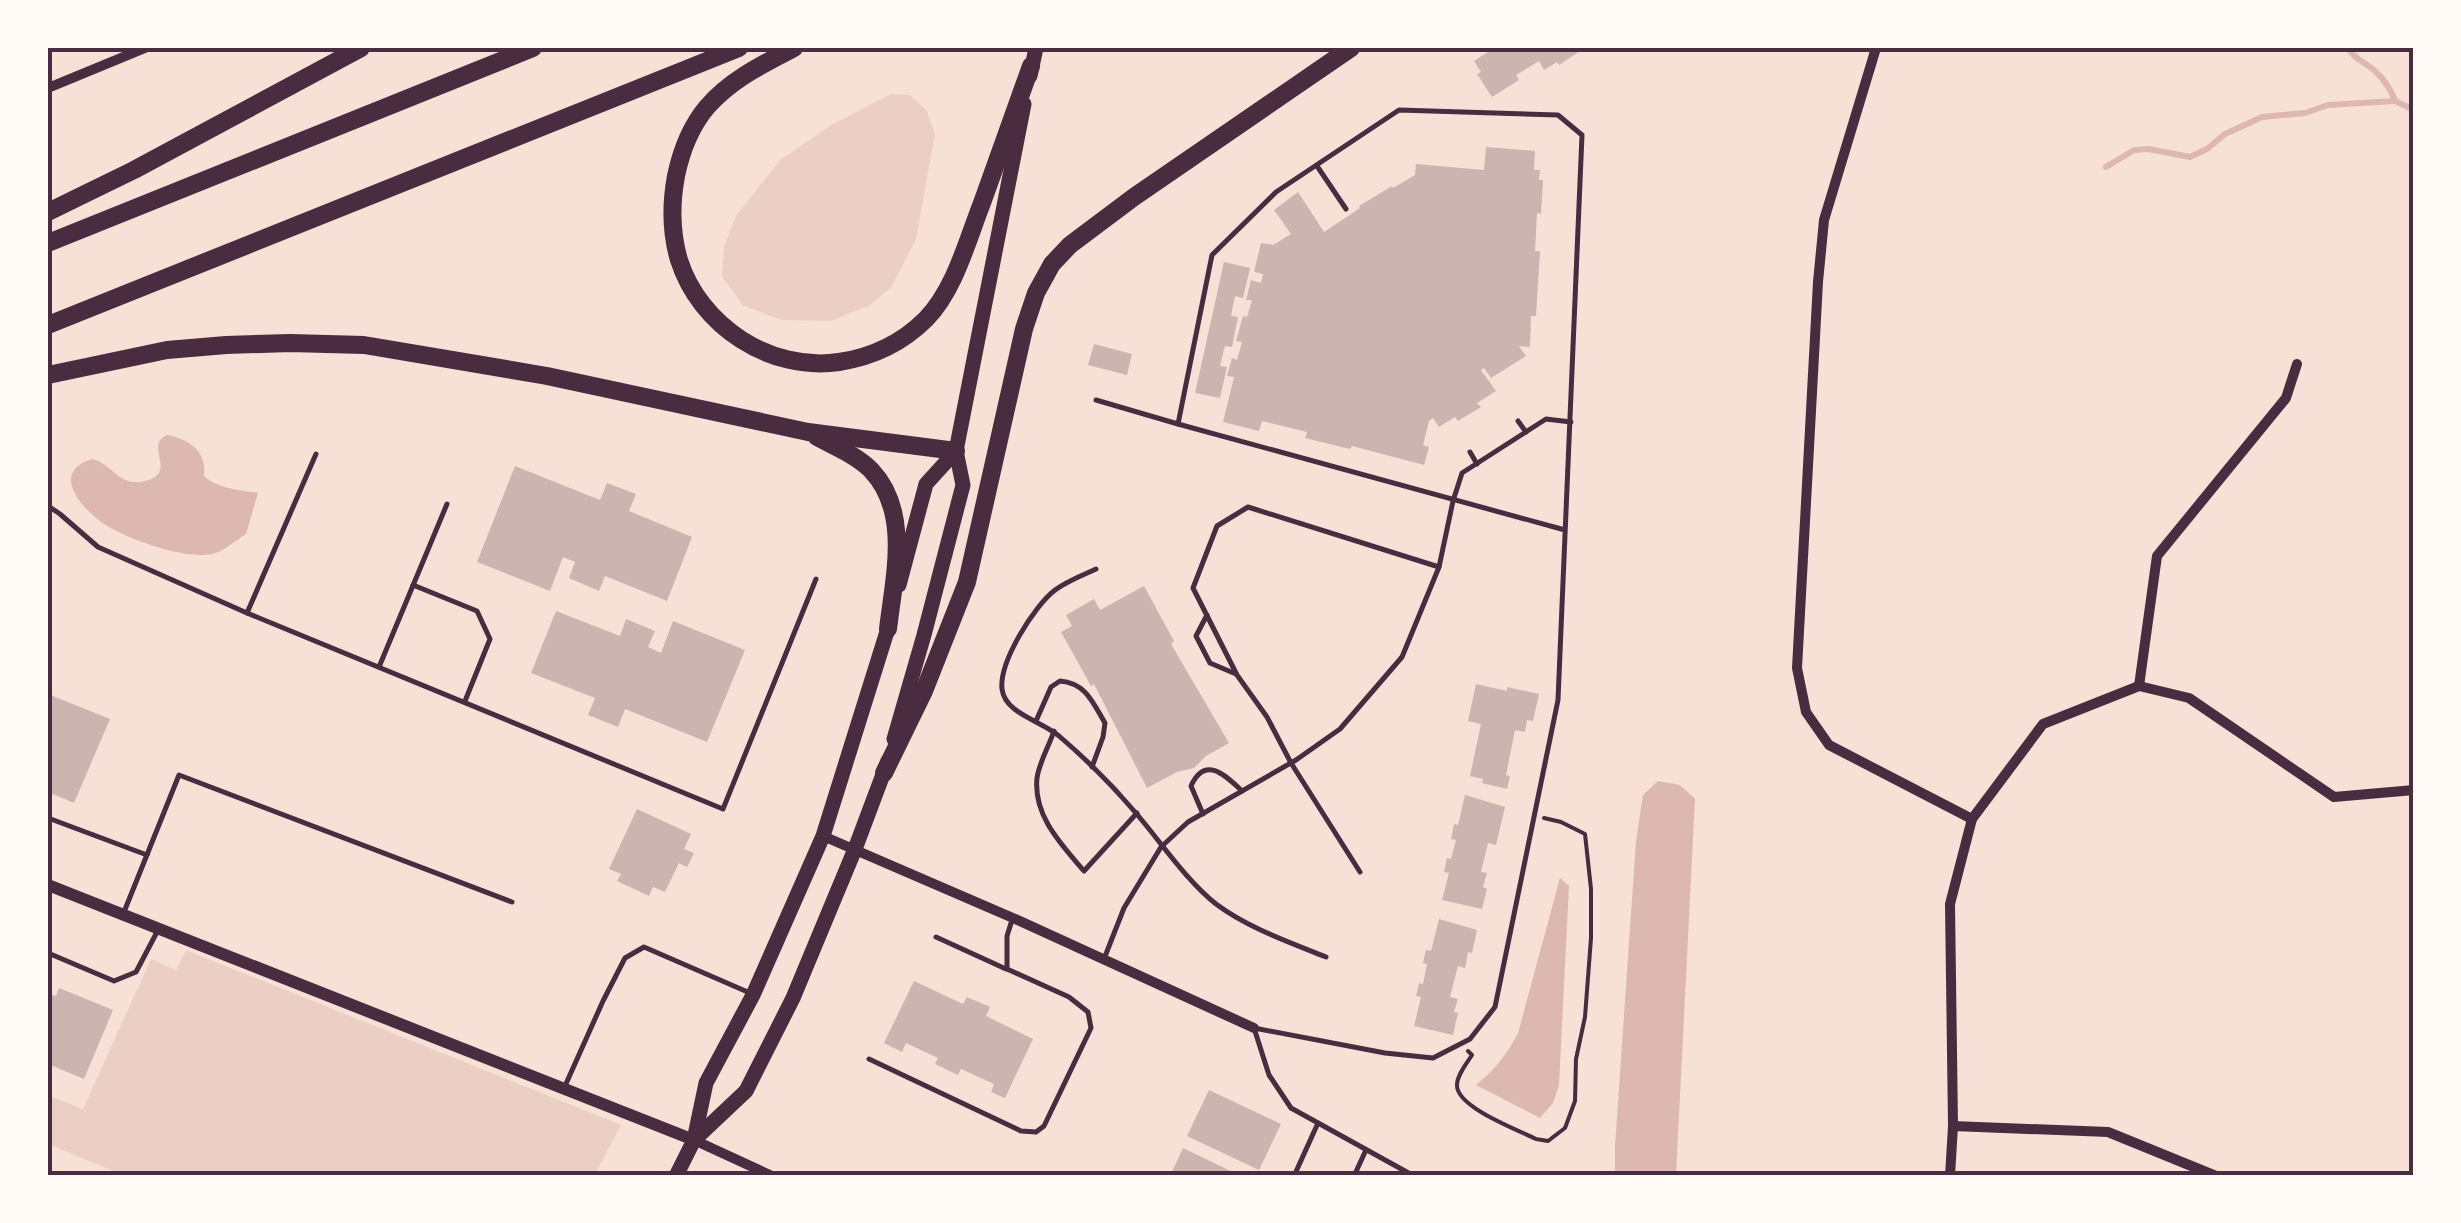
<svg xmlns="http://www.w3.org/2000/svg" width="2461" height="1223" font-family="Lato,sans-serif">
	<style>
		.green { fill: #ebcfc5 }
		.water { fill: #dcb8b0 }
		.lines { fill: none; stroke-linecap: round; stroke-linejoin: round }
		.stream { stroke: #dcb8b0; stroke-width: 6 }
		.building { fill: #ccb4b1 }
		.path { stroke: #4a2c40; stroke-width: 4 }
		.service { stroke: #4a2c40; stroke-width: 5 }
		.minor { stroke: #4a2c40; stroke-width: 10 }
		.tertiary { stroke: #4a2c40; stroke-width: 12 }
		.secondary { stroke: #4a2c40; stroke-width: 15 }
		.motorway { stroke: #4a2c40; stroke-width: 18 }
		.neatline { fill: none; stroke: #4a2c40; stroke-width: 4 }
	</style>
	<rect width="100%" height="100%" fill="#f7e1d7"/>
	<g class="green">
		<path d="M891,94L910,95L927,111L935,134L916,239L892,286L869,306L830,321L782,320L744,306L722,277L724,247L736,216L780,160L833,124Z"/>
		<path d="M186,950L621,1125L594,1176L123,1175L48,1144V1095L83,1109L151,959L176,970Z"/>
	</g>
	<g class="water">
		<path d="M167,435C190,439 207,452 204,476C218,489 240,490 258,493L246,534C236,540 223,552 212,554C184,560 124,538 101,522C79,505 51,472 92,459C111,463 118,485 141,482C182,475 142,446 167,435Z"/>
		<path d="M1658,781L1680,785L1695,799L1676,1175H1615V1146L1636,841L1643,795Z"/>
		<path d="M1560,878L1569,886L1559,1085L1553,1103L1540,1118L1476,1085C1494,1071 1508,1053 1518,1033Z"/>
	</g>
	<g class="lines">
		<g class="stream">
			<path d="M2348,48C2354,59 2365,62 2375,71C2384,79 2391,90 2395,101L2414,110"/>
			<path d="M2106,167L2134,150L2149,149L2190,157L2207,149L2225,134L2262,117L2305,113L2328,105L2395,101"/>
		</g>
	</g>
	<g class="building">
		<path d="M1494,48H1578L1580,51L1559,65L1557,62L1544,70L1539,61L1516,75L1519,80L1492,97L1477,74L1481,72L1474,61Z"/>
		<path d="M1486,147L1535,151L1534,170H1540L1539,180H1543L1541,214L1537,213L1535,251H1540L1536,316H1531L1530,347L1519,346L1526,356L1491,378L1484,368L1481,370L1496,391L1477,403L1481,407L1458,421L1455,417L1439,427L1433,418L1429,421L1423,445L1429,447L1424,465L1352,446L1350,449L1305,438L1307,432L1262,421L1259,431L1223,422L1234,377L1227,376L1232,358L1237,360L1242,342L1236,341L1243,316L1247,317L1252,300H1246L1251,280L1261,283L1263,274L1254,272L1261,243L1273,245L1291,234L1274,210L1298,192L1324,232L1360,208L1359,206L1392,186L1393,188L1415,175L1416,164L1484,170Z"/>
		<path d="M1224,262L1250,268L1243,298L1235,296L1231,316L1238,317L1232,347L1225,346L1220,366L1227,367L1220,398L1195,393Z"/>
		<path d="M1094,344L1132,354L1127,375L1088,365Z"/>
		<path d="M515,466L600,500L607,483L636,494L629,511L692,537L667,601L605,576L599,591L569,578L575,562L563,557L550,591L477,562Z"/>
		<path d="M1144,586L1174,641L1171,644L1229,743L1206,756L1194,768L1177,772L1147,788L1094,684L1091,686L1061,632L1072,626L1066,615L1094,599L1100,610Z"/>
		<path d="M556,611L620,636L626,619L655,631L648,647L661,653L673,621L745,650L707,742L625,709L618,727L588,715L595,698L531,673Z"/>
		<path d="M1476,684L1507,691V687L1539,694L1533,721L1527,720L1525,732L1515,730L1506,775L1510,776L1507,789L1482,783L1483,779L1470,776L1481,724L1468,721Z"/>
		<path d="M48,694L110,719L74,803L48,792Z"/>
		<path d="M1465,795L1505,807L1496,845L1488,843L1481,872L1487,873L1483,887L1487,889L1482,909L1442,900L1449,873L1444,872L1447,858L1451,859L1456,840L1451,839L1454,824L1458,825Z"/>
		<path d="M637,809L691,834L684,849L694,853L687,867L679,863L665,892L653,887L649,896L617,881L621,874L609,869Z"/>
		<path d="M1439,919L1477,930L1472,953L1468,952L1465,968L1458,966L1450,997L1458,999L1454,1012L1458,1013L1453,1035L1414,1026L1421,997L1416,996L1419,983L1423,984L1427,964L1423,963L1426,950L1431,951Z"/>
		<path d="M914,981L963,1004L967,997L990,1007L986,1016L1033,1039L1005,1098L991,1092L994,1084L961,1069L958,1075L935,1064L938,1058L906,1043L902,1052L884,1043Z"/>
		<path d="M59,988L113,1010L84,1079L48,1064V993L56,996Z"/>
		<path d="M1209,1090L1281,1124L1259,1170L1187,1136Z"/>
		<path d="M1183,1148L1241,1176H1170Z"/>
	</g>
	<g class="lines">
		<path class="path" d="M1468,1051L1472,1055C1467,1063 1457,1075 1457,1085C1456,1107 1518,1130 1536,1139L1548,1141L1565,1128L1575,1101L1576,1059L1585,1017L1591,938V889L1585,834L1561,822L1544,818"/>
		<g class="service">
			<path d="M1317,166L1346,209"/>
			<path d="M1096,400L1178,424"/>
			<path d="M1518,421L1526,432"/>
			<path d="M1470,452L1477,464"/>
			<path d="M316,454L247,613L723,809L816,579"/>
			<path d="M48,506L60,514L98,547L247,613"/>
			<path d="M1096,569C1083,575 1067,581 1055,590C1034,606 999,662 1002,689C1005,714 1042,721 1059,736C1086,759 1112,785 1135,812C1161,842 1185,879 1216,904C1248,928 1289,942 1326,957"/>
			<path d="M413,585L477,611L490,639L465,701"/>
			<path d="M1207,615L1196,636L1210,663L1236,674"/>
			<path d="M379,667L447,504"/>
			<path d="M1036,721L1051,687L1060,681C1086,683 1093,703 1105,723L1103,737L1092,767"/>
			<path d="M1054,731C1049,746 1039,763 1037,778C1033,816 1062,845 1084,871L1137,813"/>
			<path d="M1203,814L1191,786C1205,755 1225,775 1242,791"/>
			<path d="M48,818L147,855"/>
			<path d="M1360,872L1291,763L1267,717L1237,675L1193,588L1217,526L1248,507L1439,567"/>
			<path d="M124,912L179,775L512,902"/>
			<path d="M936,937L1006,969"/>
			<path d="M48,953L114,981L136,972L157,932"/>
			<path d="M1104,959L1124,908L1161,847L1188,822L1296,760L1340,729L1402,657L1439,567L1453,501L1462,473L1546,419L1571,422"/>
			<path d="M869,1059L1021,1131L1036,1132L1044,1126L1091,1028L1088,1012L1069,997L1007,969V936L1012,920"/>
			<path d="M565,1086L603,1001L625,958L644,947L750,993"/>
			<path d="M1294,1176L1318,1123"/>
			<path d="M1354,1176L1366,1150"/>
			<path d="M1414,1176L1291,1108L1269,1075L1254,1028L1385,1053L1433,1058L1470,1039L1495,1007L1558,700L1582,135L1558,115L1399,110L1276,192L1212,255L1178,424L1565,530"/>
		</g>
		<g class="minor">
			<path d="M1876,48L1824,220L1818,282L1797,668L1806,712L1829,745L1972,819"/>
			<path d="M48,88L145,48"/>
			<path d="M2139,686L2157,556L2286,398L2297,364"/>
			<path d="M823,836L1013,918L1254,1028"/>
			<path d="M1953,1126L2108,1132L2216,1176"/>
			<path d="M694,1140L772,1176"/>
			<path d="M1950,1176L1953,1126L1950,904L1972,819L2043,724L2139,686L2189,698L2334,797L2414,790"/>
		</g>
		<path class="tertiary" d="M48,885L694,1140"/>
		<g class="secondary">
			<path d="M1030,76L1036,48"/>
			<path d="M899,585L926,484L956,451"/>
			<path d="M894,739L924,635L963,485L956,451L1024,104"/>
			<path d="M694,1140L746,1091L793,998L855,849L888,761"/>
			<path d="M676,1176L694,1140L706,1083L753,995L823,836L890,622"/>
		</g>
		<g class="motorway">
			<path d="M794,48C763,64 730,80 707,107C691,126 681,152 676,176C671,203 671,233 679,260C700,326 770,372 839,362C872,357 902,343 926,319C955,289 967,241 982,203C998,157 1015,112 1031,66"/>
			<path d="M48,212L134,170L361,48"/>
			<path d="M48,243L533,48"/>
			<path d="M48,325L739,48"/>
			<path d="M48,375L167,350L226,345L290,343L364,345L547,376L808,432L956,451"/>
			<path d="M817,437C835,447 856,455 871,470C911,512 894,577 888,629"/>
			<path d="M884,773L924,691L967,582L1024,329L1036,293L1052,264L1070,245L1134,197L1351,48"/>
		</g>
	</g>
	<rect width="2461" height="1223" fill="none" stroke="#fffaf5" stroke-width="100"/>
	<rect x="50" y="50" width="2361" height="1123" class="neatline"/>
</svg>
